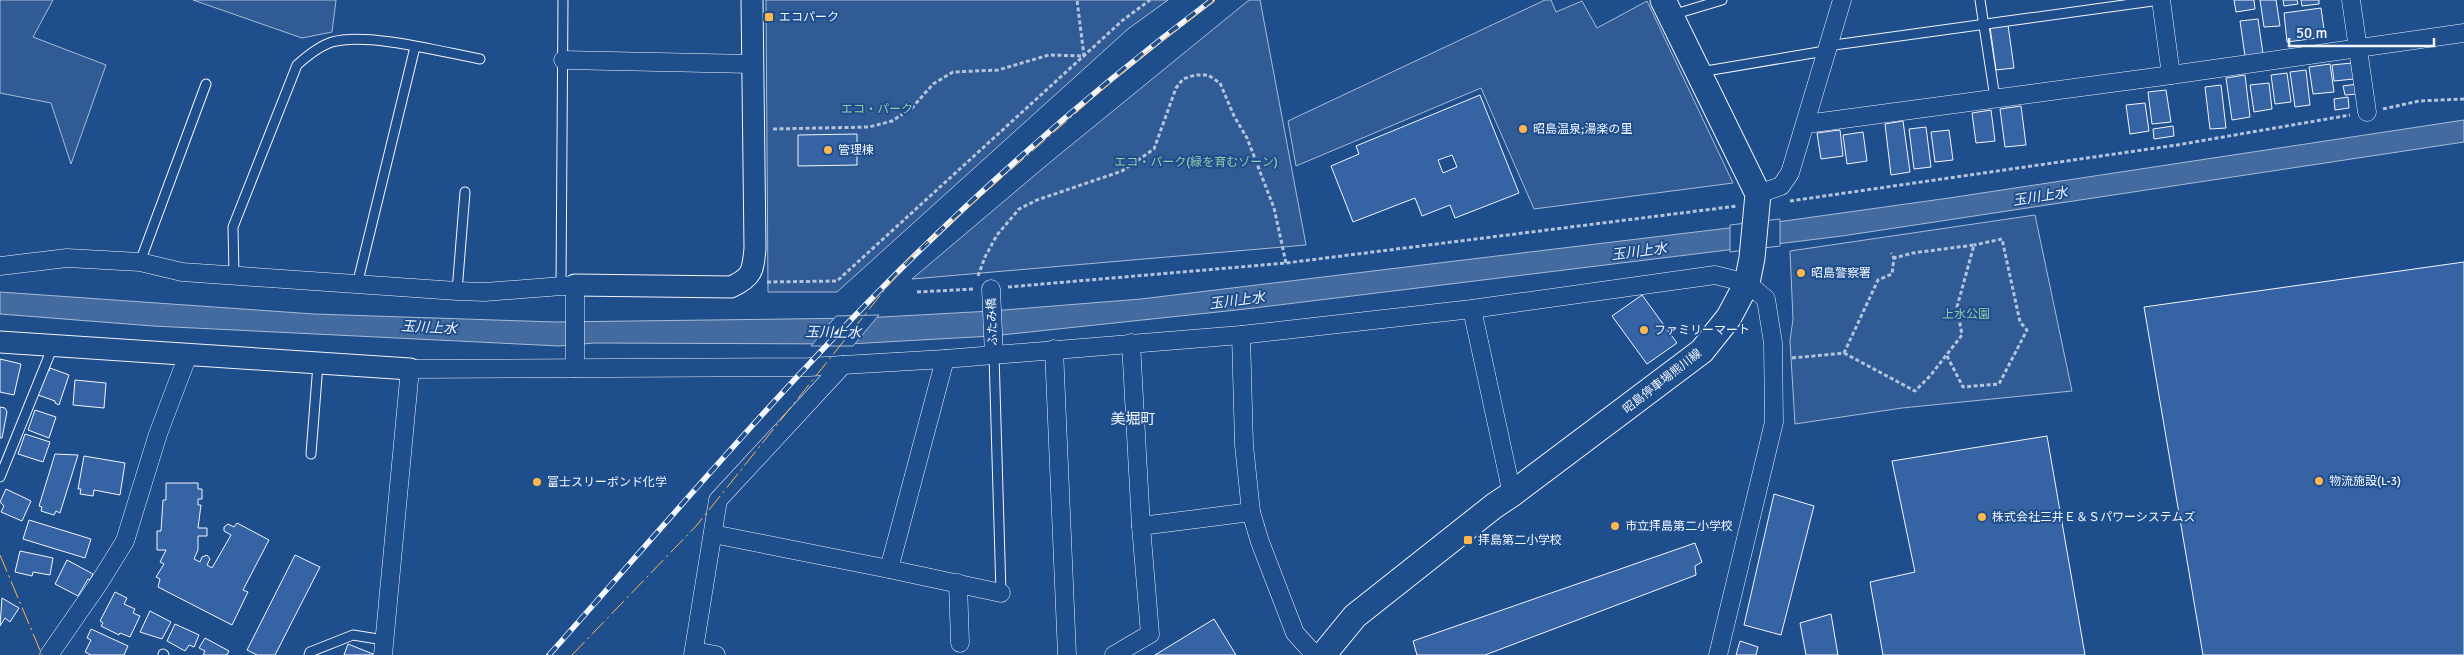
<svg xmlns="http://www.w3.org/2000/svg" width="2464" height="655" font-family="Signika,'Noto Sans JP',sans-serif">
	<style>
		.built { fill: #305b95; stroke: #a8bbd7 }
		.water { fill: #446ba0; stroke: #a8bbd7 }
		.pier { fill: #1f4e8c; stroke: #a8bbd7 }
		.building { fill: #3563a3; stroke: #f2f6ff; fill-rule: evenodd }
		.lines { fill: none; stroke-linecap: round; stroke-linejoin: round }
		.service-casing { stroke: #f2f6ff; stroke-width: 11 }
		.minor-casing { stroke: #f2f6ff; stroke-width: 19 }
		.tertiary-casing { stroke: #f2f6ff; stroke-width: 23 }
		.secondary-casing { stroke: #f2f6ff; stroke-width: 27 }
		.path { stroke: #b3c4dc; stroke-width: 3; stroke-dasharray: 4 2.5; stroke-linecap: butt }
		.service { stroke: #1f4e8c; stroke-width: 9 }
		.minor { stroke: #1f4e8c; stroke-width: 18 }
		.tertiary { stroke: #1f4e8c; stroke-width: 21 }
		.secondary { stroke: #1f4e8c; stroke-width: 25 }
		.rail-casing { stroke: #f2f6ff; stroke-width: 5.5 }
		.rail { stroke: #1f4e8c; stroke-width: 4; stroke-dasharray: 11; stroke-linecap: butt }
		.power { stroke: #ffb74d; stroke-width: 1; stroke-dasharray: 18 4 2.5 4; stroke-linecap: butt }
		.poi-dot { fill: #ffb74d; stroke: #1f4e8c; stroke-width: 2 }
		.labels { text-anchor: middle; stroke-width: 4; stroke-linejoin: round; paint-order: stroke }
		.poi-label { font-size: 12px; fill: #f2f6ff; stroke: #1f4e8c; text-anchor: start }
		.park-label { font-size: 12px; fill: #97c8a6; stroke: #1f4e8c }
		.street-label { font-size: 12px; fill: #f2f6ff; stroke: #1f4e8c }
		.water-label { font-size: 14px; font-style: italic; fill: #f2f6ff; stroke: #1f4e8c }
		.quarter-label { font-size: 15px; fill: #f2f6ff; stroke: #1f4e8c }
	</style>
	<rect width="100%" height="100%" fill="#1f4e8c"/>
	<g class="built">
		<path d="M0,0H53L33,37L106,65L71,164L51,103L0,93Z"/>
		<path d="M193,0H336L332,32L302,38Z"/>
		<path d="M766,0H1168L1128,29L837,292H768Z"/>
		<path d="M1249,0H1260L1306,245L912,279L1048,164Z"/>
		<path d="M1545,0H1551L1556,12L1582,1L1597,28L1647,1L1733,183L1534,209L1481,88L1296,166L1288,121Z"/>
		<path d="M2035,215L2072,391L1902,408L1795,424L1790,341L1793,319L1790,251Z"/>
	</g>
	<path class="water" d="M2464,120V142L1842,236L1246,309L992,336L849,344L594,343L559,346L153,326L0,314V292L314,314L555,322L864,318L991,311L1141,299L1770,223L1949,198Z"/>
	<g class="pier">
		<path d="M1780,219V246L1730,252V225Z"/>
		<path d="M879,315L853,346H811L836,316Z"/>
	</g>
	<g class="building">
		<path d="M2234,0H2254L2255,9L2236,12Z"/>
		<path d="M2260,0H2276L2280,26L2264,27Z"/>
		<path d="M2283,0H2297L2298,4L2284,6Z"/>
		<path d="M2301,0H2319V4L2302,6Z"/>
		<path d="M2321,8L2325,37L2287,42L2284,13Z"/>
		<path d="M2258,19L2263,54L2245,56L2240,21Z"/>
		<path d="M2008,25L2014,68L1996,70L1990,27Z"/>
		<path d="M2352,63L2354,79L2334,81L2332,65Z"/>
		<path d="M2330,64L2334,92L2313,94L2309,67Z"/>
		<path d="M2306,70L2310,105L2295,107L2290,72Z"/>
		<path d="M2287,73L2291,102L2275,104L2271,75Z"/>
		<path d="M2245,75L2250,117L2232,120L2226,78Z"/>
		<path d="M2269,83L2272,109L2254,112L2250,85Z"/>
		<path d="M2357,84L2358,94L2345,95L2343,86Z"/>
		<path d="M2221,85L2226,128L2210,129L2205,87Z"/>
		<path d="M2166,90L2171,122L2152,124L2148,92Z"/>
		<path d="M1480,95L1519,193L1455,218L1450,205L1422,216L1415,198L1353,222L1331,166L1359,154L1356,146ZM1452,155L1457,167L1443,173L1438,160Z"/>
		<path d="M2348,97L2349,108L2335,110L2334,99Z"/>
		<path d="M2145,103L2149,131L2130,134L2126,105Z"/>
		<path d="M2021,106L2026,145L2005,147L2000,109Z"/>
		<path d="M1991,110L1995,141L1976,143L1972,113Z"/>
		<path d="M1903,121L1910,172L1891,175L1885,124Z"/>
		<path d="M2173,126L2174,136L2154,139L2153,129Z"/>
		<path d="M1926,127L1931,167L1914,169L1909,129Z"/>
		<path d="M1840,130L1843,156L1821,159L1817,133Z"/>
		<path d="M1949,130L1953,160L1935,162L1931,132Z"/>
		<path d="M1863,132L1867,161L1847,164L1843,135Z"/>
		<path d="M857,134V165L798,166V135Z"/>
		<path d="M2464,262V655H2203L2144,307Z"/>
		<path d="M1642,295L1677,343L1647,364L1612,316Z"/>
		<path d="M0,359L21,364L14,395L0,392Z"/>
		<path d="M50,368L69,375L59,405L55,403V401L38,395L47,370L49,371Z"/>
		<path d="M75,380L106,383L104,408L73,405Z"/>
		<path d="M0,407L5,408L7,412L2,438H0Z"/>
		<path d="M35,410L56,417L49,438L28,430Z"/>
		<path d="M25,434L50,442L43,462L18,454Z"/>
		<path d="M2047,436L2085,655H1883L1870,582L1915,572L1892,461Z"/>
		<path d="M55,454L78,455L60,513L56,511L54,515L41,511L42,507L39,506Z"/>
		<path d="M84,456L125,463L120,495L94,490L93,496L80,494L81,489H78Z"/>
		<path d="M166,483H198V489H202V499H198V505H201L198,528H207V536H198V550L194,559L200,562L202,557L207,555L210,559L207,565L212,568L231,535L224,531V527L228,524L234,527L237,523L269,540L243,590L248,592L232,625L158,587L160,579L156,577L164,564L160,562L166,550H157V531H161L163,500H166Z"/>
		<path d="M6,489L31,501L22,521L1,512L4,506L0,502Z"/>
		<path d="M1774,494L1814,506L1781,635L1744,625Z"/>
		<path d="M29,520L91,539L85,558L23,539Z"/>
		<path d="M1695,543L1702,562L1695,566L1696,575L1485,655H1417L1413,641Z"/>
		<path d="M20,551L53,558L50,575L33,572L32,576L15,572Z"/>
		<path d="M295,555L320,567L275,655H257L247,650Z"/>
		<path d="M67,560L93,574L90,580L88,579L78,596L55,584Z"/>
		<path d="M115,592L127,598L124,604L135,609L133,613L140,616L130,637L120,633L119,635L101,626L103,623L100,621Z"/>
		<path d="M2,598L19,608L10,622L5,618L0,626Z"/>
		<path d="M150,611L171,622L162,639L140,632Z"/>
		<path d="M1831,614L1838,655H1806L1800,623Z"/>
		<path d="M1214,619L1236,655H1155Z"/>
		<path d="M175,624L199,635L194,647L189,645L185,651L167,641Z"/>
		<path d="M91,629L128,646L124,655H91L85,652L91,640L87,638Z"/>
		<path d="M205,638L229,651L227,655H203L205,651L199,648Z"/>
		<path d="M1740,641L1758,647L1756,655H1736Z"/>
		<path d="M348,644L373,654L372,655H344Z"/>
	</g>
	<g class="lines">
		<defs>
			<g id="service">
				<path d="M1980,0L1995,98"/>
				<path d="M1672,15L1722,0"/>
				<path d="M1827,46L2160,0"/>
				<path d="M1700,72L1825,51"/>
				<path d="M140,262L206,84"/>
				<path d="M234,275L233,227L297,65C307,56 319,46 332,42C368,32 442,52 480,59"/>
				<path d="M357,285L415,47"/>
				<path d="M561,285L563,0"/>
				<path d="M457,291L465,192"/>
				<path d="M994,355L1001,593"/>
				<path d="M311,454L318,364"/>
				<path d="M0,477L53,346"/>
				<path d="M163,654L164,655"/>
				<path d="M309,655L310,652L353,635L384,640"/>
			</g>
			<g id="minor">
				<path d="M2161,0L2171,75"/>
				<path d="M2351,0L2367,112"/>
				<path d="M563,60L752,64"/>
				<path d="M1806,124L2171,75L2464,33"/>
				<path d="M1758,194L1781,186L1790,173L1842,0"/>
				<path d="M0,266L67,258L140,262L182,272L457,291L485,292L575,285V368"/>
				<path d="M991,289L994,355"/>
				<path d="M1472,309L1512,494"/>
				<path d="M1241,335L1244,445L1251,512L1260,542L1295,633L1315,655"/>
				<path d="M1054,349L1067,655"/>
				<path d="M1141,526L1251,512"/>
				<path d="M713,534L889,569L945,359"/>
				<path d="M889,569L1001,593"/>
				<path d="M958,583L960,643"/>
				<path d="M694,651L716,655"/>
				<path d="M49,655L99,583L125,541L158,434L188,355"/>
				<path d="M383,655L410,369L809,367L945,359L1241,335L1472,309L1715,275L1747,283L1766,299L1773,343L1774,422L1718,655"/>
				<path d="M693,655L718,500L843,365"/>
				<path d="M1114,655L1150,634L1141,526L1131,343"/>
			</g>
			<g id="tertiary">
				<path d="M575,285L731,287C753,277 753,270 755,248L752,0"/>
				<path d="M0,342L410,369"/>
			</g>
			<path id="secondary" d="M1323,655L1355,616L1494,506L1512,494L1702,351L1729,317L1747,283L1752,258L1758,194L1663,0"/>
		</defs>
		<use href="#service" class="service-casing"/>
		<use href="#minor" class="minor-casing"/>
		<use href="#tertiary" class="tertiary-casing"/>
		<use href="#secondary" class="secondary-casing"/>
		<g class="path">
			<path d="M2383,109L2419,101L2464,99"/>
			<path d="M773,129L869,127L892,121L912,108L933,84L953,72L998,70L1049,55L1084,56L1077,0"/>
			<path d="M1790,201L2177,145L2350,115"/>
			<path d="M978,276L985,257L997,235L1019,209L1037,200L1122,171L1154,149L1176,88L1183,79L1195,75H1208L1220,83L1234,116L1247,138L1274,208L1286,263"/>
			<path d="M767,282L837,281L1123,20L1150,0"/>
			<path d="M1008,287L1286,263L1737,206"/>
			<path d="M917,292L974,289"/>
			<path d="M1844,353L1915,391L1930,376L1962,335L1957,307L1974,245L1913,253L1894,258"/>
			<path d="M1947,356L1963,387L1999,384L2027,330L2020,322L2002,239L1974,245"/>
			<path d="M1792,358L1844,353L1878,280L1892,274L1894,258L1891,253"/>
		</g>
		<use href="#service" class="service"/>
		<use href="#minor" class="minor"/>
		<use href="#tertiary" class="tertiary"/>
		<use href="#secondary" class="secondary"/>
		<defs>
			<path id="rail" d="M549,655C668,521 785,383 913,257C1007,165 1107,79 1212,0"/>
		</defs>
		<use href="#rail" class="rail-casing"/>
		<use href="#rail" class="rail"/>
		<g class="power">
			<path d="M0,555L42,655"/>
			<path d="M572,655L697,525L910,258L1133,63L1215,0"/>
		</g>
	</g>
	<g class="poi-dot">
		<rect x="764" y="12" width="10" height="10" rx="2.5"/>
		<circle cx="1523" cy="129" r="5"/>
		<circle cx="828" cy="150" r="5"/>
		<circle cx="1801" cy="273" r="5"/>
		<circle cx="1644" cy="330" r="5"/>
		<circle cx="2319" cy="481" r="5"/>
		<circle cx="537" cy="482" r="5"/>
		<circle cx="1982" cy="517" r="5"/>
		<circle cx="1615" cy="526" r="5"/>
		<rect x="1463" y="535" width="10" height="10" rx="2.5"/>
	</g>
	<g class="labels">
		<g class="poi-label">
			<text x="779" y="21">エコパーク</text>
			<text x="1533" y="133">昭島温泉;湯楽の里</text>
			<text x="838" y="154">管理棟</text>
			<text x="1811" y="277">昭島警察署</text>
			<text x="1654" y="334">ファミリーマート</text>
			<text x="2329" y="485">物流施設(L-3)</text>
			<text x="547" y="486">富士スリーボンド化学</text>
			<text x="1992" y="521">株式会社三井Ｅ＆Ｓパワーシステムズ</text>
			<text x="1625" y="530">市立拝島第二小学校</text>
			<text x="1478" y="544">拝島第二小学校</text>
		</g>
		<g class="park-label">
			<text x="877" y="113">エコ・パーク</text>
			<text x="1196" y="166">エコ・パーク(緑を育むゾーン)</text>
			<text x="1966" y="318">上水公園</text>
		</g>
		<g class="street-label">
			<text transform="translate(992 322) rotate(-92)" y="4">ふたみ橋</text>
			<text transform="translate(1662 381) rotate(-38)" y="4">昭島停車場熊川線</text>
		</g>
		<g class="water-label">
			<text transform="translate(2040 196) rotate(-9)" y="5">玉川上水</text>
			<text transform="translate(1639 251) rotate(-7)" y="5">玉川上水</text>
			<text transform="translate(1237 300) rotate(-7)" y="5">玉川上水</text>
			<text transform="translate(429 327) rotate(3)" y="5">玉川上水</text>
			<text transform="translate(833 332) rotate(1)" y="5">玉川上水</text>
		</g>
		<g class="quarter-label">
			<text x="1133" y="424">美堀町</text>
		</g>
	</g>
	<path d="M2289 38v8h145v-8" fill="none" stroke="#f2f6ff" stroke-width="2.5"/>
	<text x="2296" y="38" font-size="15" fill="#f2f6ff" stroke="#1f4e8c" stroke-width="4" paint-order="stroke">50 m</text>
</svg>
